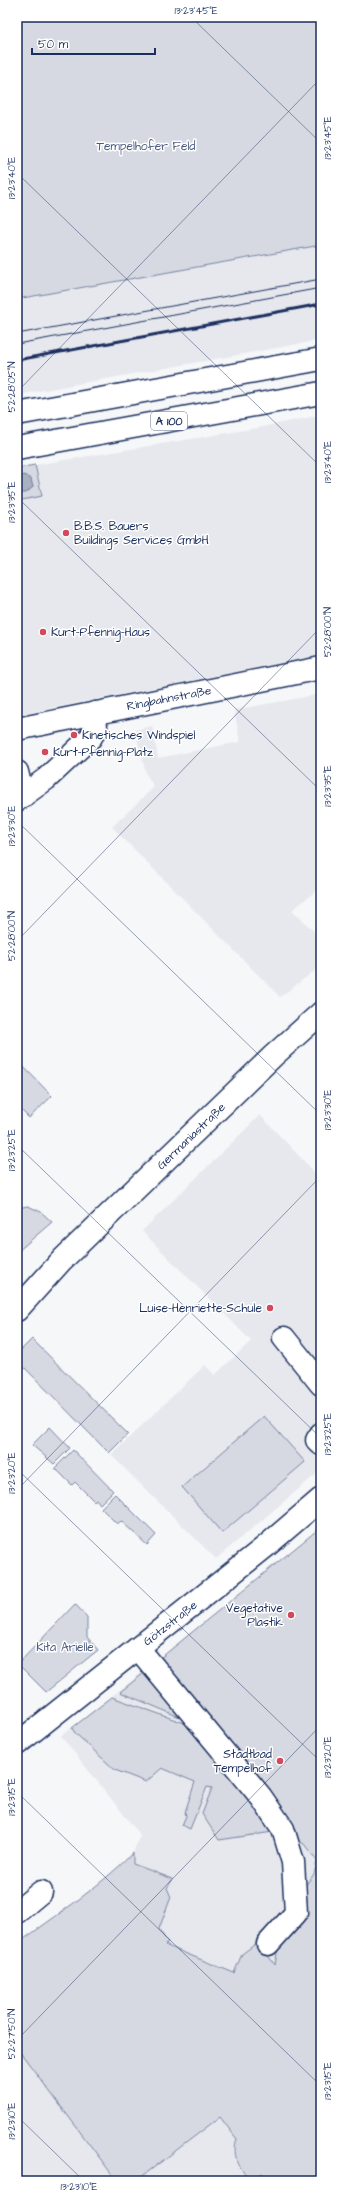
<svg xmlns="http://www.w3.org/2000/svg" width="338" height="2198" font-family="'Architects Daughter',sans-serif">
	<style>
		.built { fill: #e6e8ee }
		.green { fill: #d6d9e2; stroke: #7884a0 }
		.water { fill: #a9b0c1; stroke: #707c99 }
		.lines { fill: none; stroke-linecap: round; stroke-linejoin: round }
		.minor-casing { stroke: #1b2f5e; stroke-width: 25 }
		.highway-casing { stroke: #1b2f5e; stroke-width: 25 }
		.minor { stroke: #fff; stroke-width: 22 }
		.highway { stroke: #fff; stroke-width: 22 }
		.tram { stroke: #1b2f5e; stroke-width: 1 }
		.rail { stroke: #1b2f5e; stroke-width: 3 }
		.ticks { fill: none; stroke: #1b2f5e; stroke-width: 1; stroke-opacity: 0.45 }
		.poi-dot { fill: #d1495b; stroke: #fff; stroke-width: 1.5 }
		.labels { text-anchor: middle; stroke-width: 3; stroke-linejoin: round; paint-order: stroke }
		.shield { fill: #fff; stroke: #5f6d8e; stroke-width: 1 }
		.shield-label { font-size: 11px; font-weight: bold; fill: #1b2f5e }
		.park-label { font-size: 12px; fill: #4a5a7f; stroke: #fff }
		.poi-label { font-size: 12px; fill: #1b2f5e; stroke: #fff; text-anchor: start }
		.street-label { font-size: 12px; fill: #1b2f5e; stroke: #fff }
		.neatline { fill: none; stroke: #1b2f5e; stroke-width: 1.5 }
		.ticks-label { font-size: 10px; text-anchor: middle; fill: #1b2f5e }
	</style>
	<rect width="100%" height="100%" fill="#f6f7f9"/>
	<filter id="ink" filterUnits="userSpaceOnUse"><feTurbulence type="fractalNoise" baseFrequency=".025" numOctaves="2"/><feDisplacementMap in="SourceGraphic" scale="8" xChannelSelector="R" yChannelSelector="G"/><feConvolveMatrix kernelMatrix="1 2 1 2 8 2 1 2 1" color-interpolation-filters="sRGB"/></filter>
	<g filter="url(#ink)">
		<g class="built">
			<path d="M321,245V340L17,395V299Z"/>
			<path d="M321,415V655L17,715V468L262,427Z"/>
			<path d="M321,694V887L292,910L321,938V966L280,997L112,827L154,787L146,774L135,730L152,726L158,758L240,742L234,710Z"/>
			<path d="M260,1115L321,1179V1470L216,1559L111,1455L205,1365L215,1375L251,1341L142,1231Z"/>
			<path d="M158,1660L321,1862L283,1976L258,1942L242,1954L234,1973L164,1945L159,1929L171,1897L167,1888L172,1879L133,1864L132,1856L140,1835L61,1736Z"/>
			<path d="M17,2048L52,2095L117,2181H17Z"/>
			<path d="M220,2117L237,2139L235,2146V2160L251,2181L262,2173L268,2181H136Z"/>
		</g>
		<g class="green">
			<path d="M17,17H321V245L17,299Z"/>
			<path d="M35,465L42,496L17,501V468Z"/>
			<path d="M17,1060L52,1096L29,1118L17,1106Z"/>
			<path d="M28,1206L41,1212L52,1222L17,1252V1208Z"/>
			<path d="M32,1339L128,1434L109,1453L17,1360V1354Z"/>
			<path d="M264,1416L305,1462L222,1533L182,1487Z"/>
			<path d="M50,1427L70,1448L54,1464L32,1445Z"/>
			<path d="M73,1450L113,1491L100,1504L96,1499L94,1501L75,1482L72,1485L55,1468Z"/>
			<path d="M115,1494L156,1535L147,1545L121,1521L117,1524L101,1508Z"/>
			<path d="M321,1527V2181H268L262,2173L251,2181C240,2167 231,2158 237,2139L220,2117L136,2181H117L17,2048V1944C57,1915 98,1888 133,1853V1864L173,1879L167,1888L171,1897L159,1929L168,1943L165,1945L234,1973L242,1954L258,1942L275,1965L279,1941L299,1916L307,1901L305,1886L314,1874L317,1861L304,1844L292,1837L158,1660Z"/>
			<path d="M75,1604L87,1617V1637L98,1650L46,1692L18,1664Z"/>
			<path d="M149,1669L189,1721L120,1692Z"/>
			<path d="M112,1697L195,1727L273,1832L219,1840L202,1814L212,1788L207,1787L190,1829L182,1825L186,1816L185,1812L195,1782L162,1768L146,1782L115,1770L75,1733L72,1728Z"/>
		</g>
		<path class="water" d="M24,475L31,479L33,487L26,493H17V478Z"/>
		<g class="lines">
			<defs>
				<g id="minor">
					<path d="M17,729L321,668"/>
					<path d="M17,772L23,796"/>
					<path d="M17,800L46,779L91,737L96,728L95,713"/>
					<path d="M17,1310L62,1260L273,1056L321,1013"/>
					<path d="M284,1338L321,1384"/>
					<path d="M321,1434L317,1440L321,1444"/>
					<path d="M138,1648L261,1797L283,1829L293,1862L296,1913L268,1944"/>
					<path d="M17,1744L265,1547L321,1499"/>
					<path d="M17,1912L41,1892"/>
				</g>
				<g id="highway">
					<path d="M17,414L321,359"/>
					<path d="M17,448L321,393"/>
				</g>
			</defs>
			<use href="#minor" class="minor-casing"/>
			<use href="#highway" class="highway-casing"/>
			<use href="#minor" class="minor"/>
			<use href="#highway" class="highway"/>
			<g class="tram">
				<path d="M17,334L321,279"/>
				<path d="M17,344L321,288"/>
			</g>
			<path class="rail" d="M17,360L321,304"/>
		</g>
	</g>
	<path class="ticks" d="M191,17L321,143M17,173L321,467M17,392L321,78M17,497L321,791M17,821L321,1115M17,941L321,627M17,1145L321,1438M17,1469L321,1762M17,1490L321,1176M17,1792L321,2086M17,2040L321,1725M17,2116L84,2181"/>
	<g class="poi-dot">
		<circle cx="66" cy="533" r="4"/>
		<circle cx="43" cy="632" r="4"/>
		<circle cx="74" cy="735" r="4"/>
		<circle cx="45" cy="752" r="4"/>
		<circle cx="270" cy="1308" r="4"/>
		<circle cx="291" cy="1615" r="4"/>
		<circle cx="280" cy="1761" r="4"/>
	</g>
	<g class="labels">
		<rect class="shield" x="151" y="412" width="36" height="18" rx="3"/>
		<g class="shield-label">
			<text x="169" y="425">A 100</text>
		</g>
		<g class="park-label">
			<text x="146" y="150">Tempelhofer Feld</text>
			<text x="65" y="1651">Kita Arielle</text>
		</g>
		<g class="poi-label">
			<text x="74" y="530">B.B.S. Bauers<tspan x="74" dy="14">Buildings Services GmbH</tspan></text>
			<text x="51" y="636">Kurt-Pfennig-Haus</text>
			<text x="82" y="739">Kinetisches Windspiel</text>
			<text x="53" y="756">Kurt-Pfennig-Platz</text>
			<text x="262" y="1312" text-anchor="end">Luise-Henriette-Schule</text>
			<text x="283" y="1612" text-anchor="end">Vegetative<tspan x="283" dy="14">Plastik</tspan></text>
			<text x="272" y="1758" text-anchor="end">Stadtbad<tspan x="272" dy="14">Tempelhof</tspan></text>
		</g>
		<g class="street-label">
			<text transform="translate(169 698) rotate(-11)" y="4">Ringbahnstraße</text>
			<text transform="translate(191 1136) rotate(-44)" y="4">Germaniastraße</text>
			<text transform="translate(170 1623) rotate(-38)" y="4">Götzstraße</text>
		</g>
	</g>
	<rect width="338" height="2198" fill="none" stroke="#fff" stroke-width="44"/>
	<path d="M32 48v6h123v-6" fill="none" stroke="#1b2f5e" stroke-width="2"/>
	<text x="38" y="48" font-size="12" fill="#1b2f5e" stroke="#ffffff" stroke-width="3" paint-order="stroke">50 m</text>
	<rect x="22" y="22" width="294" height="2154" class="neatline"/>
	<g class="ticks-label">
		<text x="196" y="14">13°23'45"E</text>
		<text transform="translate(327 138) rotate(-90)" y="4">13°23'45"E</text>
		<text transform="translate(11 178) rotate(-90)" y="4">13°23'40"E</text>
		<text transform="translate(11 387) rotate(-90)" y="4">52°28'05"N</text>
		<text transform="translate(327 462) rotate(-90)" y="4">13°23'40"E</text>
		<text transform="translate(11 502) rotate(-90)" y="4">13°23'35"E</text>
		<text transform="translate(327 632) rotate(-90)" y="4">52°28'00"N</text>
		<text transform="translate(327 786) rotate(-90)" y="4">13°23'35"E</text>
		<text transform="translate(11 826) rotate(-90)" y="4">13°23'30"E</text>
		<text transform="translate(11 936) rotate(-90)" y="4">52°28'00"N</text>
		<text transform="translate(327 1110) rotate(-90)" y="4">13°23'30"E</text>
		<text transform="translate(11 1150) rotate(-90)" y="4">13°23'25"E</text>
		<text transform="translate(327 1434) rotate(-90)" y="4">13°23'25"E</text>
		<text transform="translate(11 1473) rotate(-90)" y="4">13°23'20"E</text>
		<text transform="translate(327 1757) rotate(-90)" y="4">13°23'20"E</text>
		<text transform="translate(11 1797) rotate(-90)" y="4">13°23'15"E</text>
		<text transform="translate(11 2034) rotate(-90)" y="4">52°27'50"N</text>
		<text transform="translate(327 2081) rotate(-90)" y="4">13°23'15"E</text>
		<text transform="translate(11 2121) rotate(-90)" y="4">13°23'10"E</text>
		<text x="79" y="2190">13°23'10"E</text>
	</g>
</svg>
